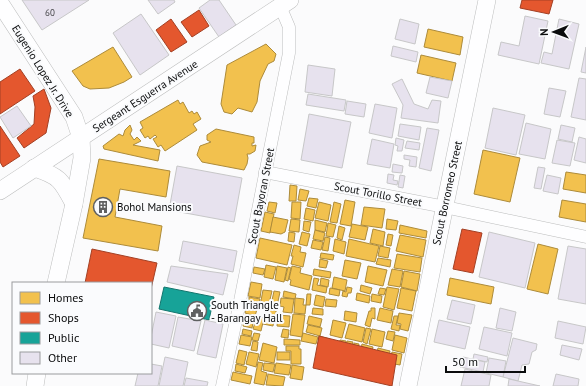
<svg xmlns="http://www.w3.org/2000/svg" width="586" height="386" font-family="'PT Sans',sans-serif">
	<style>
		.homes { fill: #f2c14e; stroke: #ad8b3a }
		.shops { fill: #e4572e; stroke: #a34024 }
		.public { fill: #17a398; stroke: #13766e }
		.building { fill: #e7e2ee; stroke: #c7c7c8 }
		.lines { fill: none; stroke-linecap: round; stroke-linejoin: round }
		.street-casing { stroke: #bcbdbd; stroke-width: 13 }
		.secondary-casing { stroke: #bcbdbd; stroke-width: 18 }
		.street { stroke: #fefeff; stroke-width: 12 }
		.secondary { stroke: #fefeff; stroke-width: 17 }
		.labels { text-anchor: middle; stroke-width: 4; stroke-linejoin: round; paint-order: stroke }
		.number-label { font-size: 9px; fill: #424245 }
		.street-label { font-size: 11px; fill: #0b0c0d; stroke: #fafbfd }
		.poi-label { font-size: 11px; fill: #0b0c0d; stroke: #fafbfd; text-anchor: start }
	</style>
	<rect width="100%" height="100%" fill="#fbfbfc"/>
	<g class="homes">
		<path d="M428,29L463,37L460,55L424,47Z"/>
		<path d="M266,44L276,54L274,61L268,64L260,81L257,102L252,112L238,108L232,114L224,112L221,104L227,65Z"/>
		<path d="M113,47L132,77L124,82L109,88L90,89L83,86L72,71Z"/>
		<path d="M421,55L456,63L452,81L417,73Z"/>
		<path d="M178,100L180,104L183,102L189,113L192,111L194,114L197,112L201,119L193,124L197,130L165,151L161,145L158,147L153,139L157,137L155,135L150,139L148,136L145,138L140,130L143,128L140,122Z"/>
		<path d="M130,125L132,130L130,134L134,140L137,137L141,141L133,145L160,150L158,161L104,149L103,146L119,134L123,136L125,130Z"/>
		<path d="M216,129L254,137V143H252V146L256,145L255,151L250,154H247L248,158L247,164L244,170L202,162L197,155L200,146L211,142L207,140V135Z"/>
		<path d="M483,150L520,158L510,202L474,194Z"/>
		<path d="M99,159L170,171L166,197L120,189L115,217L162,226L158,251L83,238Z"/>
		<path d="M566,172L586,175V193L563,189Z"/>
		<path d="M290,185L297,186L296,201H289Z"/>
		<path d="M300,189L309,191L306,201L298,200Z"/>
		<path d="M309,198L318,199L316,208L307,206Z"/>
		<path d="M345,200L355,202L351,226L340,224Z"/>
		<path d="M562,200L586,204V222L559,217Z"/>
		<path d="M269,202L277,203L275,213L267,211Z"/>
		<path d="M292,202H301L300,219L291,218Z"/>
		<path d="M319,202L331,205L328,221L315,218Z"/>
		<path d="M334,202L341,204L337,223L330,222Z"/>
		<path d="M364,207L385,209L382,228L361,225Z"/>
		<path d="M306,208L315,210L313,221L304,219Z"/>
		<path d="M265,212L274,214L270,233L261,231Z"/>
		<path d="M273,217L288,220L285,232L281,234L270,232Z"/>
		<path d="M291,219L300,220L299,232L289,231Z"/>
		<path d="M387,219L398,221L396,230L386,229Z"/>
		<path d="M315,220L327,223L325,232L315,230Z"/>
		<path d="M304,221L311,222L309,232L303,230Z"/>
		<path d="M328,223L336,225L333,237L326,236Z"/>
		<path d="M352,224L368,227L365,240L349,237Z"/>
		<path d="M400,225L427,231L426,238L399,233Z"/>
		<path d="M339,226L345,228L342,240L337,238Z"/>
		<path d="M373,229L385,232L383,246L370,243Z"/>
		<path d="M315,230L325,233L323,241L313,239Z"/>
		<path d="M289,232L295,233L294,242L288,241Z"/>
		<path d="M302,232L310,234L307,246L299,244Z"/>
		<path d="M388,234L393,235L391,246L386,245Z"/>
		<path d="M400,235L426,240L423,257L396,251Z"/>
		<path d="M325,237L330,238L328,251L322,250Z"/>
		<path d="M260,238L292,245L287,265L256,258Z"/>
		<path d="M335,239L346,242L344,254L333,251Z"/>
		<path d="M349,239L379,246L375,262L346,256Z"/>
		<path d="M313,240L323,242L321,250L311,248Z"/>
		<path d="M538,244L558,249L548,294L527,289Z"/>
		<path d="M294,245L301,247L300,252L306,253L303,267L291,264L293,256H291Z"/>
		<path d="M380,246L390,248L388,258L378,256Z"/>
		<path d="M321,253L334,255L333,260L320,258Z"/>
		<path d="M397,254L422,258L420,272L394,268Z"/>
		<path d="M378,258L391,260L390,267L376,264Z"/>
		<path d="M320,259L328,261L326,268L319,267Z"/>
		<path d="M345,260L361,263L357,279L342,276Z"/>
		<path d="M266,265L276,267L273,279L264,277Z"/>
		<path d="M277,266L287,268L284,282L275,280Z"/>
		<path d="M292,266L301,268L300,273L312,276L309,290L290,285L291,280L289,279Z"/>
		<path d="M368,266L387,270L383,286L365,282Z"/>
		<path d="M254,267L265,269L263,275L253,273Z"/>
		<path d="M288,267L291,268L288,281L285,280Z"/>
		<path d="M314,269L331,272L330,278L313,275Z"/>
		<path d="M392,269L403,271L400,287L388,285Z"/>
		<path d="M404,271L420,274L417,291L401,287Z"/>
		<path d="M334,277L347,280L345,291L332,288Z"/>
		<path d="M314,278L319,279L317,285L327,287L326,293L312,290Z"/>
		<path d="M321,278L329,280L328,287L320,285Z"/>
		<path d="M450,278L494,287L491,304L447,295Z"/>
		<path d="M251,282L262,284L260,298L248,296Z"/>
		<path d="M361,285L372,288L370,294L360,291Z"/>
		<path d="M347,287L352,288L351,293H348L347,297L342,296L343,291L346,292Z"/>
		<path d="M387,287L399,289L394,310L383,307Z"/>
		<path d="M330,288L340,290L339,296L329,294Z"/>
		<path d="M380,288L386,289L384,295L378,294Z"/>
		<path d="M401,288L416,291L412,311L397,308Z"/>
		<path d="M263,290L272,291L268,308L260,306Z"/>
		<path d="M274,291L280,292L277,306L271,305Z"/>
		<path d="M284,291L296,294L295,299L283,297Z"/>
		<path d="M357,293L370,296L369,303L356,300Z"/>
		<path d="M307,294H311L310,305H306Z"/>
		<path d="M372,294L382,296L381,303L371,301Z"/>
		<path d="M316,295L325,297L323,307L314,305Z"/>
		<path d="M249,297L260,299L259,303L249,302Z"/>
		<path d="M281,298L294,299L292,313L283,312L284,307L280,306Z"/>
		<path d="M295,298L304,299L303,305H306L305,314L294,313Z"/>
		<path d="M326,299L337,300L336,307L325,306Z"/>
		<path d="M247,304L258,306L255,316L245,313Z"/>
		<path d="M313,308L323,309V315L312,314Z"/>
		<path d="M371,308H375V319L372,318L370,327L365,325L369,311H371Z"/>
		<path d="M380,308L393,311L391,323L377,320Z"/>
		<rect x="265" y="310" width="11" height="6"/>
		<path d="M345,311L357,313L356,322L344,320Z"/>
		<path d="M399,313L412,315L408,331L400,329L401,324L397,323Z"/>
		<path d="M293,314L305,315L302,337L290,335Z"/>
		<path d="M245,315L254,318L252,328L243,326Z"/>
		<path d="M278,315L290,316L289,327L277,326Z"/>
		<path d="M257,316L264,318L261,331L253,329Z"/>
		<path d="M309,316L322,319L320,327L307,324Z"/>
		<path d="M394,316H398L396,325H400L399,331L391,329Z"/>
		<path d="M264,318L274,319L273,326L263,324Z"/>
		<path d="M333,320L346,323L342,338L330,335Z"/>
		<path d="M349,324L365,328L362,342L345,338Z"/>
		<path d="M308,325L322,328L320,336L306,332Z"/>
		<path d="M366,328L371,329L367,344L363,342Z"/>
		<path d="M243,329L252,331L251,336L242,334Z"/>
		<path d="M283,329L289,330L288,338L281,337Z"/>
		<path d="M372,329L385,332L382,347L369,344Z"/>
		<path d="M388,331L395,332L393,341L386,339Z"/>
		<path d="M254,333L260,334L258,341L252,340Z"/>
		<path d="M303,333L318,337L316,344L301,341Z"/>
		<path d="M241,335L252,337L250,346L239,344Z"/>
		<path d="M395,335L407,338L404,353L392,350Z"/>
		<path d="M319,336L330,339L329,346L318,344Z"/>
		<path d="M284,339L300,340V345H284Z"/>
		<path d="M340,340L346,341L343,355L337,353Z"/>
		<path d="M253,341L258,342L257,351L251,350Z"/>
		<path d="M347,341L353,342L349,357L344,356Z"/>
		<path d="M263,343L277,347L274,363L259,360Z"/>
		<path d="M354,343L359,344L356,358L351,356Z"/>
		<path d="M362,344L373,347L370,360L359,358Z"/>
		<path d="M286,346H299V349H301V364H291V351H286Z"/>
		<path d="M378,348L390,351L388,362L375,360Z"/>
		<path d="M239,350L247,352L244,365L236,363Z"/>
		<path d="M249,352L259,354L256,367L246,364Z"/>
		<rect x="277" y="352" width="13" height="8"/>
		<path d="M392,352L402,354L400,365L389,363Z"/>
		<path d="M258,362L263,363L261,371L267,373L264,385L254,383Z"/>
		<path d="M264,363L275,364L273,372L263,370Z"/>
		<path d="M276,363L291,365L289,375L274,373Z"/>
		<path d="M236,364L247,367L245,373L235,371Z"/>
		<path d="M292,365L304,367L302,380L290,378Z"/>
		<path d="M233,372L252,376L250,384L231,380Z"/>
		<path d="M268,374L285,377L283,386L266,385Z"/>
	</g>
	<g class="shops">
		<path d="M522,0H553L549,14L520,8Z"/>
		<path d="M199,10L209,26L192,37L181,22Z"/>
		<path d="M171,19L187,42L171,52L156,30Z"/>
		<path d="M20,69L35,91L0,114V82Z"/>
		<path d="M44,89L51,108L46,133L24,148L17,138L34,124L35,107L33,96Z"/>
		<path d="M0,126L20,156L3,167L0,162Z"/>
		<path d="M462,229L482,233L473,273L453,269Z"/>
		<path d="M92,249L157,263L151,289V283H85Z"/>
		<path d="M319,336L397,355L392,386L313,368Z"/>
	</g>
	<path class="public" d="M164,287L214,297L209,320L159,309Z"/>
	<g class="building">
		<path d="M22,0H89L42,30Z"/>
		<path d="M148,0H174L175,2L158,14Z"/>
		<path d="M210,0H219L236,25L219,37L199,8Z"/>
		<path d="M141,14L169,55L140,75L113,33Z"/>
		<path d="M525,16L548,21L539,64L498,55L501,42L519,46Z"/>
		<path d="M400,19L419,24L415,44L395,39Z"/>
		<path d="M559,19L579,24L569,69L541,63L544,52L552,54Z"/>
		<path d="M393,46L418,52L416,62L391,56Z"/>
		<path d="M586,47V73L581,72Z"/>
		<path d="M308,65L335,69L332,96L305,92Z"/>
		<path d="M430,77L452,81L448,98L426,93Z"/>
		<path d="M579,78L586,79V120L571,117Z"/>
		<path d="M402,79L414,104L428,109L432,100L441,101L438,123L401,118L403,105L392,84Z"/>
		<path d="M549,88L566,91L560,117L544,114Z"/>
		<path d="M308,94L346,100L344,111L306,105Z"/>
		<path d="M347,101L366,104L364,117L345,114Z"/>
		<path d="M375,104L397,108L392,138L369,133Z"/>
		<path d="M17,106L31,126L13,138L0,117Z"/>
		<path d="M493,108L525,115L516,155L485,148Z"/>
		<path d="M309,114L351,122L342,168L301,160Z"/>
		<path d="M526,123L551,129L545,159L519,154Z"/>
		<path d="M400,124L421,127L419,140L398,136Z"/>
		<path d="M561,125L575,128L572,142L558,139Z"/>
		<path d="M427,128L439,130L431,171L419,168Z"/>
		<path d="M579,137L586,139V163L574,160Z"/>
		<path d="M396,138L404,140L402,151H397L398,146L395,145Z"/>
		<path d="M372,139L394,144L390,168L367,164Z"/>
		<path d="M557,140L575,143L570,166L552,163Z"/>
		<path d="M407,141L420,143L419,150L405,148Z"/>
		<path d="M404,155L417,157L416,167L409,166L410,160L404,159Z"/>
		<path d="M393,164L403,166L402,173L392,172Z"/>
		<path d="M177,166L242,178L234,222L169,210Z"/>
		<path d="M538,167L545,168L541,189L534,188Z"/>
		<path d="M388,174L394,175L393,180L398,181L397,185L387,183Z"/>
		<path d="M400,175L405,176L403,188L398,187Z"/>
		<path d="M547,175L561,178L558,194L543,191Z"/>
		<path d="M489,232L535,243L525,288L479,277Z"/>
		<path d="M183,241L237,251L233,272L179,261Z"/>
		<path d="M568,246L586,249V304L558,299Z"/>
		<path d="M171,266L228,274L223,295L167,282Z"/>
		<path d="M452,300L475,305L471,324L447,319Z"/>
		<path d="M500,308L516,312L512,331L496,328Z"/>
		<path d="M156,312L176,316L169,348L151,344V337Z"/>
		<path d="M178,317L201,321L194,351L172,346Z"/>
		<path d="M205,320L223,324L216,358L197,354Z"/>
		<path d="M439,320L470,327L465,349L434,342Z"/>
		<path d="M558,321L586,327L583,344L555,338Z"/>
		<path d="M484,327L512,333L507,356L479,349Z"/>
		<path d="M513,338L537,344L536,350L532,352L529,364L522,365L518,381L503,377Z"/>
		<path d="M562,345L582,349L579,360L560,355Z"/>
		<path d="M474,354L488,357L487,362L473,359Z"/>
		<path d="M165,357L188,362L183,386H159Z"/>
		<path d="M463,357L485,362L483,372L460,367Z"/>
		<path d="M489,358L506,361L503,377L486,373Z"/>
		<path d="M151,364L162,366L158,386H135L138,373H151Z"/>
		<path d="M465,369L491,375L489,386H461Z"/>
		<path d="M556,374L579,379L578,386H553Z"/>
		<path d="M186,378L208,382L207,386H184Z"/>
		<path d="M509,379L540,386H508Z"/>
	</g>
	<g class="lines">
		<defs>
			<g id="street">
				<path d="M265,172L445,207L586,237"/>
				<path d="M222,386L238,311L289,53V27L280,6"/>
			</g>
			<g id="secondary">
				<path d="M0,3L74,117L81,138L82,158L74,204L56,283"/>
				<path d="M34,168C60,176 62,181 74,204"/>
				<path d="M0,191L290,0"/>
				<path d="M35,386L37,373"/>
				<path d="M408,386L487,0"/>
			</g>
		</defs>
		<use href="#street" class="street-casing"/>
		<use href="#secondary" class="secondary-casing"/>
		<use href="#street" class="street"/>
		<use href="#secondary" class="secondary"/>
	</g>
	<defs>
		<symbol id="building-ring" viewBox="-11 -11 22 22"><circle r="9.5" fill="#fafbfd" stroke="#5f6061" stroke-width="1.5"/><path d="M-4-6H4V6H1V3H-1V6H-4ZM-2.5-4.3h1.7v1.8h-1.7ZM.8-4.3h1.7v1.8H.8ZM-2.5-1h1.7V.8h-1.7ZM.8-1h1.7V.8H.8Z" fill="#5f6061"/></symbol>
		<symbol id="civic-ring" viewBox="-11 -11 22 22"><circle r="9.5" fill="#fafbfd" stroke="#5f6061" stroke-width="1.5"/><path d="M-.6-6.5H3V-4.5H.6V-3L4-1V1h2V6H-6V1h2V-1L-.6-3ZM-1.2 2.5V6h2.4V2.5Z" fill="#5f6061"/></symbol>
	</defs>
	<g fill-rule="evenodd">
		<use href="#building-ring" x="92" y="196" width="22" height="22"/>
		<use href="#civic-ring" x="186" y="300" width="22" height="22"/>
	</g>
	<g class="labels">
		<g class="number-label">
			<text x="50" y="16">60</text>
		</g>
		<g class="street-label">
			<text transform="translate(43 71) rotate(58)" y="4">Eugenio Lopez Jr. Drive</text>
			<text transform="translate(145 96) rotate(-33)" y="4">Sergeant Esguerra Avenue</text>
			<text transform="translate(447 193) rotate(-78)" y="4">Scout Borromeo Street</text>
			<text transform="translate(378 194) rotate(11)" y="4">Scout Torillo Street</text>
			<text transform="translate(261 196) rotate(-79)" y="4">Scout Bayoran Street</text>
		</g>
		<g class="poi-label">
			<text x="117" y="211">Bohol Mansions</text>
			<text x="211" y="309">South Triangle<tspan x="211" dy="13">- Barangay Hall</tspan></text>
		</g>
	</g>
	<rect x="12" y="282" width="140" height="92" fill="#fafbfd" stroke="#9a9b9d"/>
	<rect x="20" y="292" width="20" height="12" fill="#f2c14e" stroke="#9a9b9d"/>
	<text x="48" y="302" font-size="12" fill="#0b0c0d">Homes</text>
	<rect x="20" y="312" width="20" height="12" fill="#e4572e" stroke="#9a9b9d"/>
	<text x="48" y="322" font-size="12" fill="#0b0c0d">Shops</text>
	<rect x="20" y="332" width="20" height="12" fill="#17a398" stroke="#9a9b9d"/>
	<text x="48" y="342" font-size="12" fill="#0b0c0d">Public</text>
	<rect x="20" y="352" width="20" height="12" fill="#e7e2ee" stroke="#9a9b9d"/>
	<text x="48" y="362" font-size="12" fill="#0b0c0d">Other</text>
	<g transform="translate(554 32) rotate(269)" stroke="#fafbfd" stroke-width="3" paint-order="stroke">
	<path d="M0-3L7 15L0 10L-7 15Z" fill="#0b0c0d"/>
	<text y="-6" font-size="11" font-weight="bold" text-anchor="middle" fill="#0b0c0d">N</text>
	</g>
	<path d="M446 366v6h79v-6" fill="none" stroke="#0b0c0d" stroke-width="2"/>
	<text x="452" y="366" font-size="12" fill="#0b0c0d" stroke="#fafbfd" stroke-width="3" paint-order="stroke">50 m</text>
</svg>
